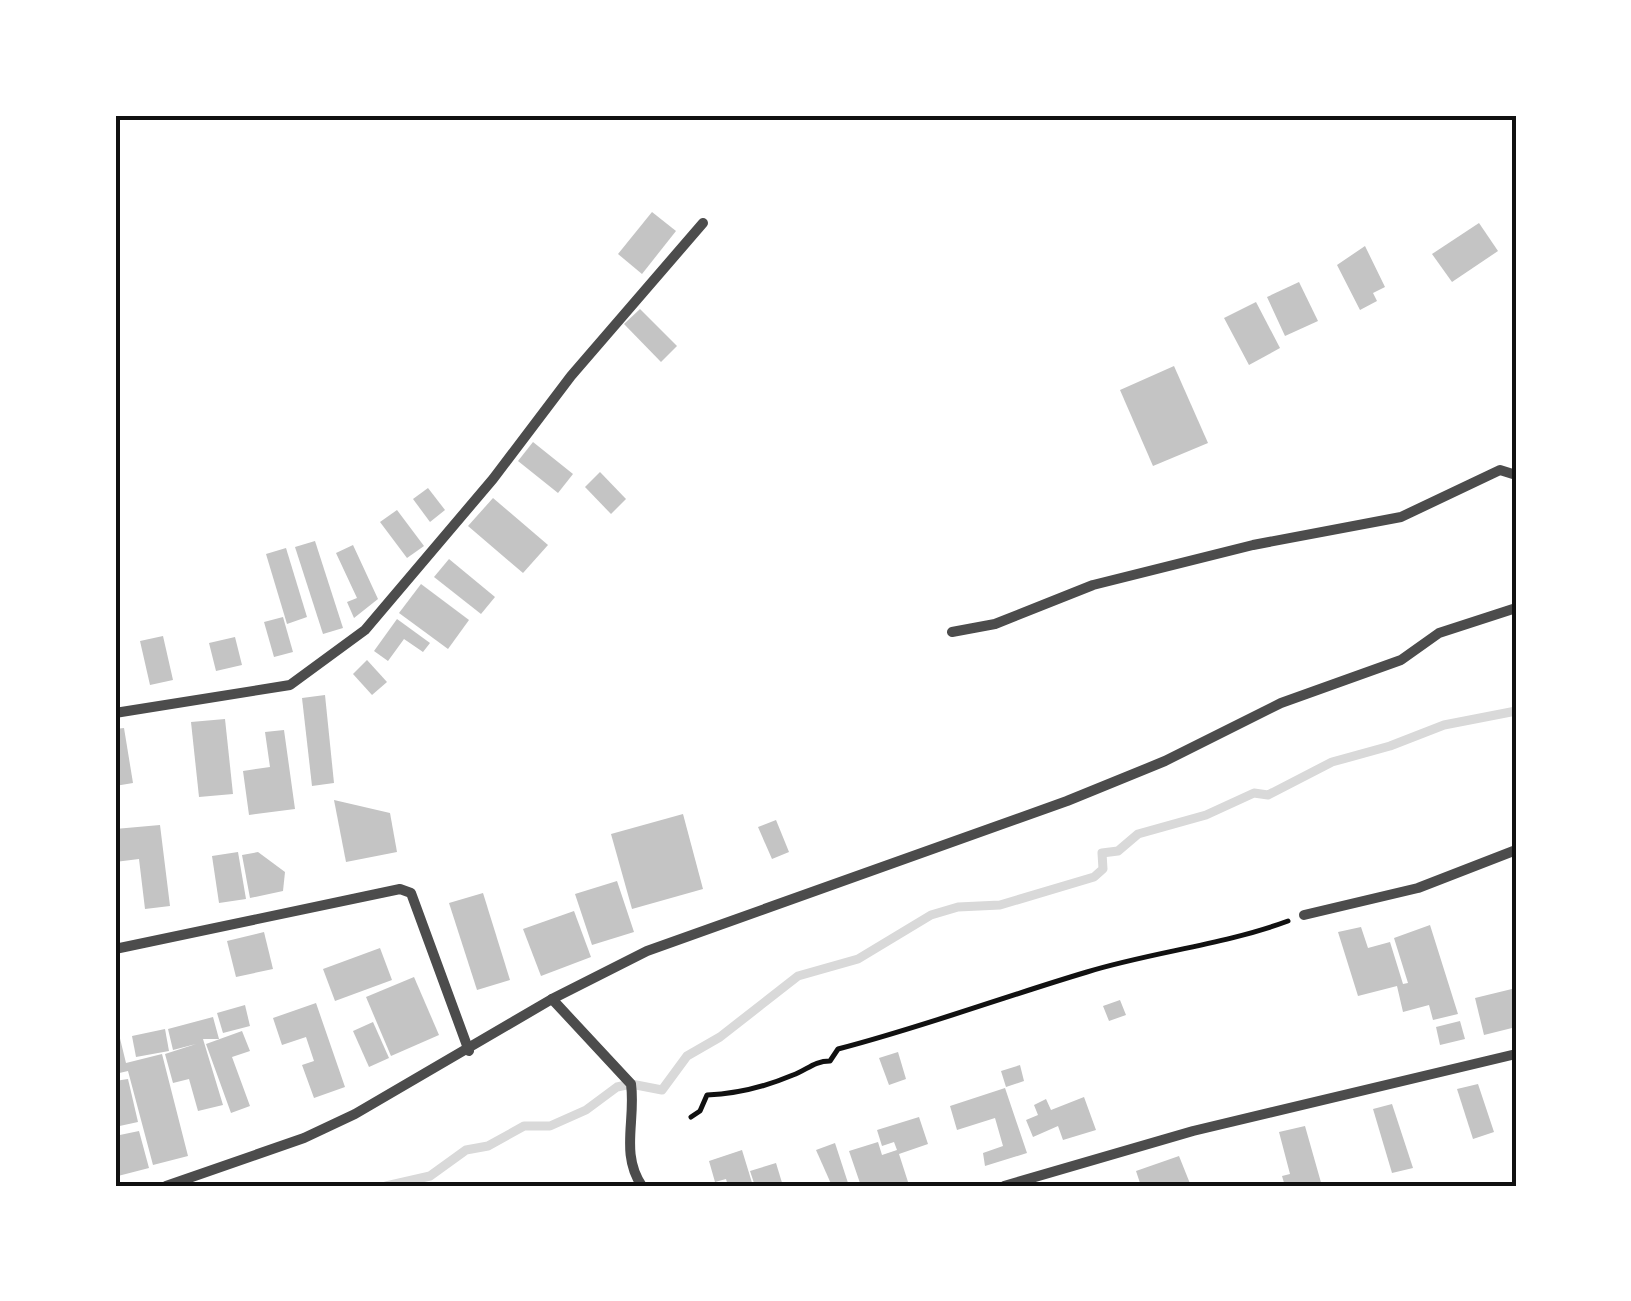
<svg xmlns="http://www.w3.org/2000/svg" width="1631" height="1301" font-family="Barlow,sans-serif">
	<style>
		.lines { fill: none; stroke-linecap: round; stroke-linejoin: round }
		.stream { stroke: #d9d9d9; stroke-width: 9 }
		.building { fill: #c4c4c4 }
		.path { stroke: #111; stroke-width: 5 }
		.minor { stroke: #4c4c4c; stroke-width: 10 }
		.neatline { fill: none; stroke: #111; stroke-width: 4 }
	</style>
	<rect width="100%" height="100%" fill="#fff"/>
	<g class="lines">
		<path class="stream" d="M386,1186L430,1176L466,1150L488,1146L524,1126H550L586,1110L617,1087L631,1084L662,1090L687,1056L720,1037L798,976L858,959L931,915L958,907L1000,905L1094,877L1103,869L1102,853L1118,851L1138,834L1206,815L1254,793L1268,795L1332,762L1390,746L1444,725L1516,711"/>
	</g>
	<g class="building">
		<path d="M652,212L676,231L642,274L618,254Z"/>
		<path d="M1479,223L1498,251L1452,282L1432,254Z"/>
		<path d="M1365,246L1385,287L1373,293L1377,301L1360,310L1337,265Z"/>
		<path d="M1299,282L1318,321L1285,336L1267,297Z"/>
		<path d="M1256,302L1280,348L1249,365L1224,318Z"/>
		<path d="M640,309L677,346L661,362L624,324Z"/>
		<path d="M1174,366L1208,443L1153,466L1120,390Z"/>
		<path d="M533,442L573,474L558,493L518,461Z"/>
		<path d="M600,472L626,499L611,514L585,487Z"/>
		<path d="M428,488L445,510L430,522L413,499Z"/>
		<path d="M493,498L548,545L523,573L468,526Z"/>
		<path d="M397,510L424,546L407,558L380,522Z"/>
		<path d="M315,541L343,628L323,634L295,547Z"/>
		<path d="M353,545L378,599L354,618L347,602L357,598L336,553Z"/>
		<path d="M286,548L307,617L287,624L266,554Z"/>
		<path d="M449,559L495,597L481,614L434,577Z"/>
		<path d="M421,584L469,620L448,649L399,613Z"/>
		<path d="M283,617L293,652L274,657L264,622Z"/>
		<path d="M397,619L430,643L423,652L404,639L388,661L374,651Z"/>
		<path d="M163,636L173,680L150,685L140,641Z"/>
		<path d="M235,637L242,665L216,671L209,643Z"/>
		<path d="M367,660L387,682L372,695L353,674Z"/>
		<path d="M325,695L334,783L312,786L302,698Z"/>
		<path d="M225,719L233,794L199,797L191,722Z"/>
		<path d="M124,728L133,783L115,786V729Z"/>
		<path d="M284,730L295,809L249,815L243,771L270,767L265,732Z"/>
		<path d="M334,800L390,813L397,852L346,862Z"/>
		<path d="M683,814L703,889L632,909L611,834Z"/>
		<path d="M776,820L789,852L772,859L758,827Z"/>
		<path d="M160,825L170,906L145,909L139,859L115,862V829Z"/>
		<path d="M238,852L246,899L219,903L212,856Z"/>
		<path d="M258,852L285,872L283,891L250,898L242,855Z"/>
		<path d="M617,881L634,932L592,945L575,894Z"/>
		<path d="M483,893L510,980L477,990L449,903Z"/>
		<path d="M574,911L591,957L541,976L523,929Z"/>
		<path d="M1430,925L1458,1014L1433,1020L1429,1005L1403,1012L1397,986L1358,996L1338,932L1361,927L1368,948L1390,942L1403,984L1408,983L1394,938Z"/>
		<path d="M264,932L273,969L236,977L227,941Z"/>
		<path d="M380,948L392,980L335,1001L323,969Z"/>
		<path d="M414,977L439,1035L391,1056L366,997Z"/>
		<path d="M1516,988V1027L1484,1035L1475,998Z"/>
		<path d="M1120,1000L1126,1015L1109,1021L1103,1006Z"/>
		<path d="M316,1003L345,1087L314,1098L302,1065L314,1061L306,1037L282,1045L273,1018Z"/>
		<path d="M245,1005L250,1026L223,1033L217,1013Z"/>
		<path d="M213,1017L219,1039H203L223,1105L198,1111L189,1079L173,1083L165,1054L196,1044L173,1050L168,1029Z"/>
		<path d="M115,1018L126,1063L162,1054L188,1156L153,1165L128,1071L115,1074Z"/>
		<path d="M1460,1021L1465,1039L1440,1045L1436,1027Z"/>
		<path d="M373,1022L389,1058L369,1067L353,1031Z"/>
		<path d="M165,1029L169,1051L136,1057L132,1036Z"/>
		<path d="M242,1031L250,1051L232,1057L250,1106L231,1113L206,1044Z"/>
		<path d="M898,1052L906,1079L889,1085L879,1058Z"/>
		<path d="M1020,1065L1024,1081L1006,1087L1001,1071Z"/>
		<path d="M128,1079L138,1122L115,1127V1081Z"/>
		<path d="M1478,1084L1494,1132L1473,1139L1457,1089Z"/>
		<path d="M1005,1088L1027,1153L985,1166L983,1153L1003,1146L995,1118L957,1130L950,1106Z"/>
		<path d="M1084,1097L1096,1130L1063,1140L1058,1126L1033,1137L1026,1120L1038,1115L1034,1105L1046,1099L1051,1110Z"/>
		<path d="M1392,1104L1413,1168L1392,1173L1373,1109Z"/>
		<path d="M919,1117L928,1144L899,1154L909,1185L861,1186L849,1151L878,1142L882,1155L897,1150L894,1142L882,1146L877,1130Z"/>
		<path d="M1305,1126L1322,1186H1285L1282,1176L1290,1174L1279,1132Z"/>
		<path d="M139,1131L149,1168L118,1176L115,1136Z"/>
		<path d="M835,1143L849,1186H832L816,1150Z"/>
		<path d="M742,1150L753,1186H728L726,1179L715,1182L709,1161Z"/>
		<path d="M1179,1156L1191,1186H1141L1136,1171Z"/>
		<path d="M776,1163L783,1186H755L750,1171Z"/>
	</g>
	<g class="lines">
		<path class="path" d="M691,1117L700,1111L707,1095C735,1094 767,1086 793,1075C807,1070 814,1061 830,1061L838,1049C923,1027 1003,997 1087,972C1152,952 1223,945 1288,921"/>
		<g class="minor">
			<path d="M952,632L995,624L1093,585L1253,545L1401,517L1500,470L1516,475"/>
			<path d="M115,713L290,685L365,630L493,479L571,376L703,223"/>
			<path d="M1304,915L1418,888L1516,850"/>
			<path d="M115,949L400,889L411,893L469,1051"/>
			<path d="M552,999L631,1084C636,1120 620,1154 642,1186"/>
			<path d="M166,1186L304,1138L355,1114L552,999L647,951L1067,801L1165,761L1281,703L1401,660L1439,633L1516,608"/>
			<path d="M1004,1186L1193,1131L1516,1054"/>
		</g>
	</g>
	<rect width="1631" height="1301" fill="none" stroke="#ffffff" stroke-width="235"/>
	<rect x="118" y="118" width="1396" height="1066" class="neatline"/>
</svg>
